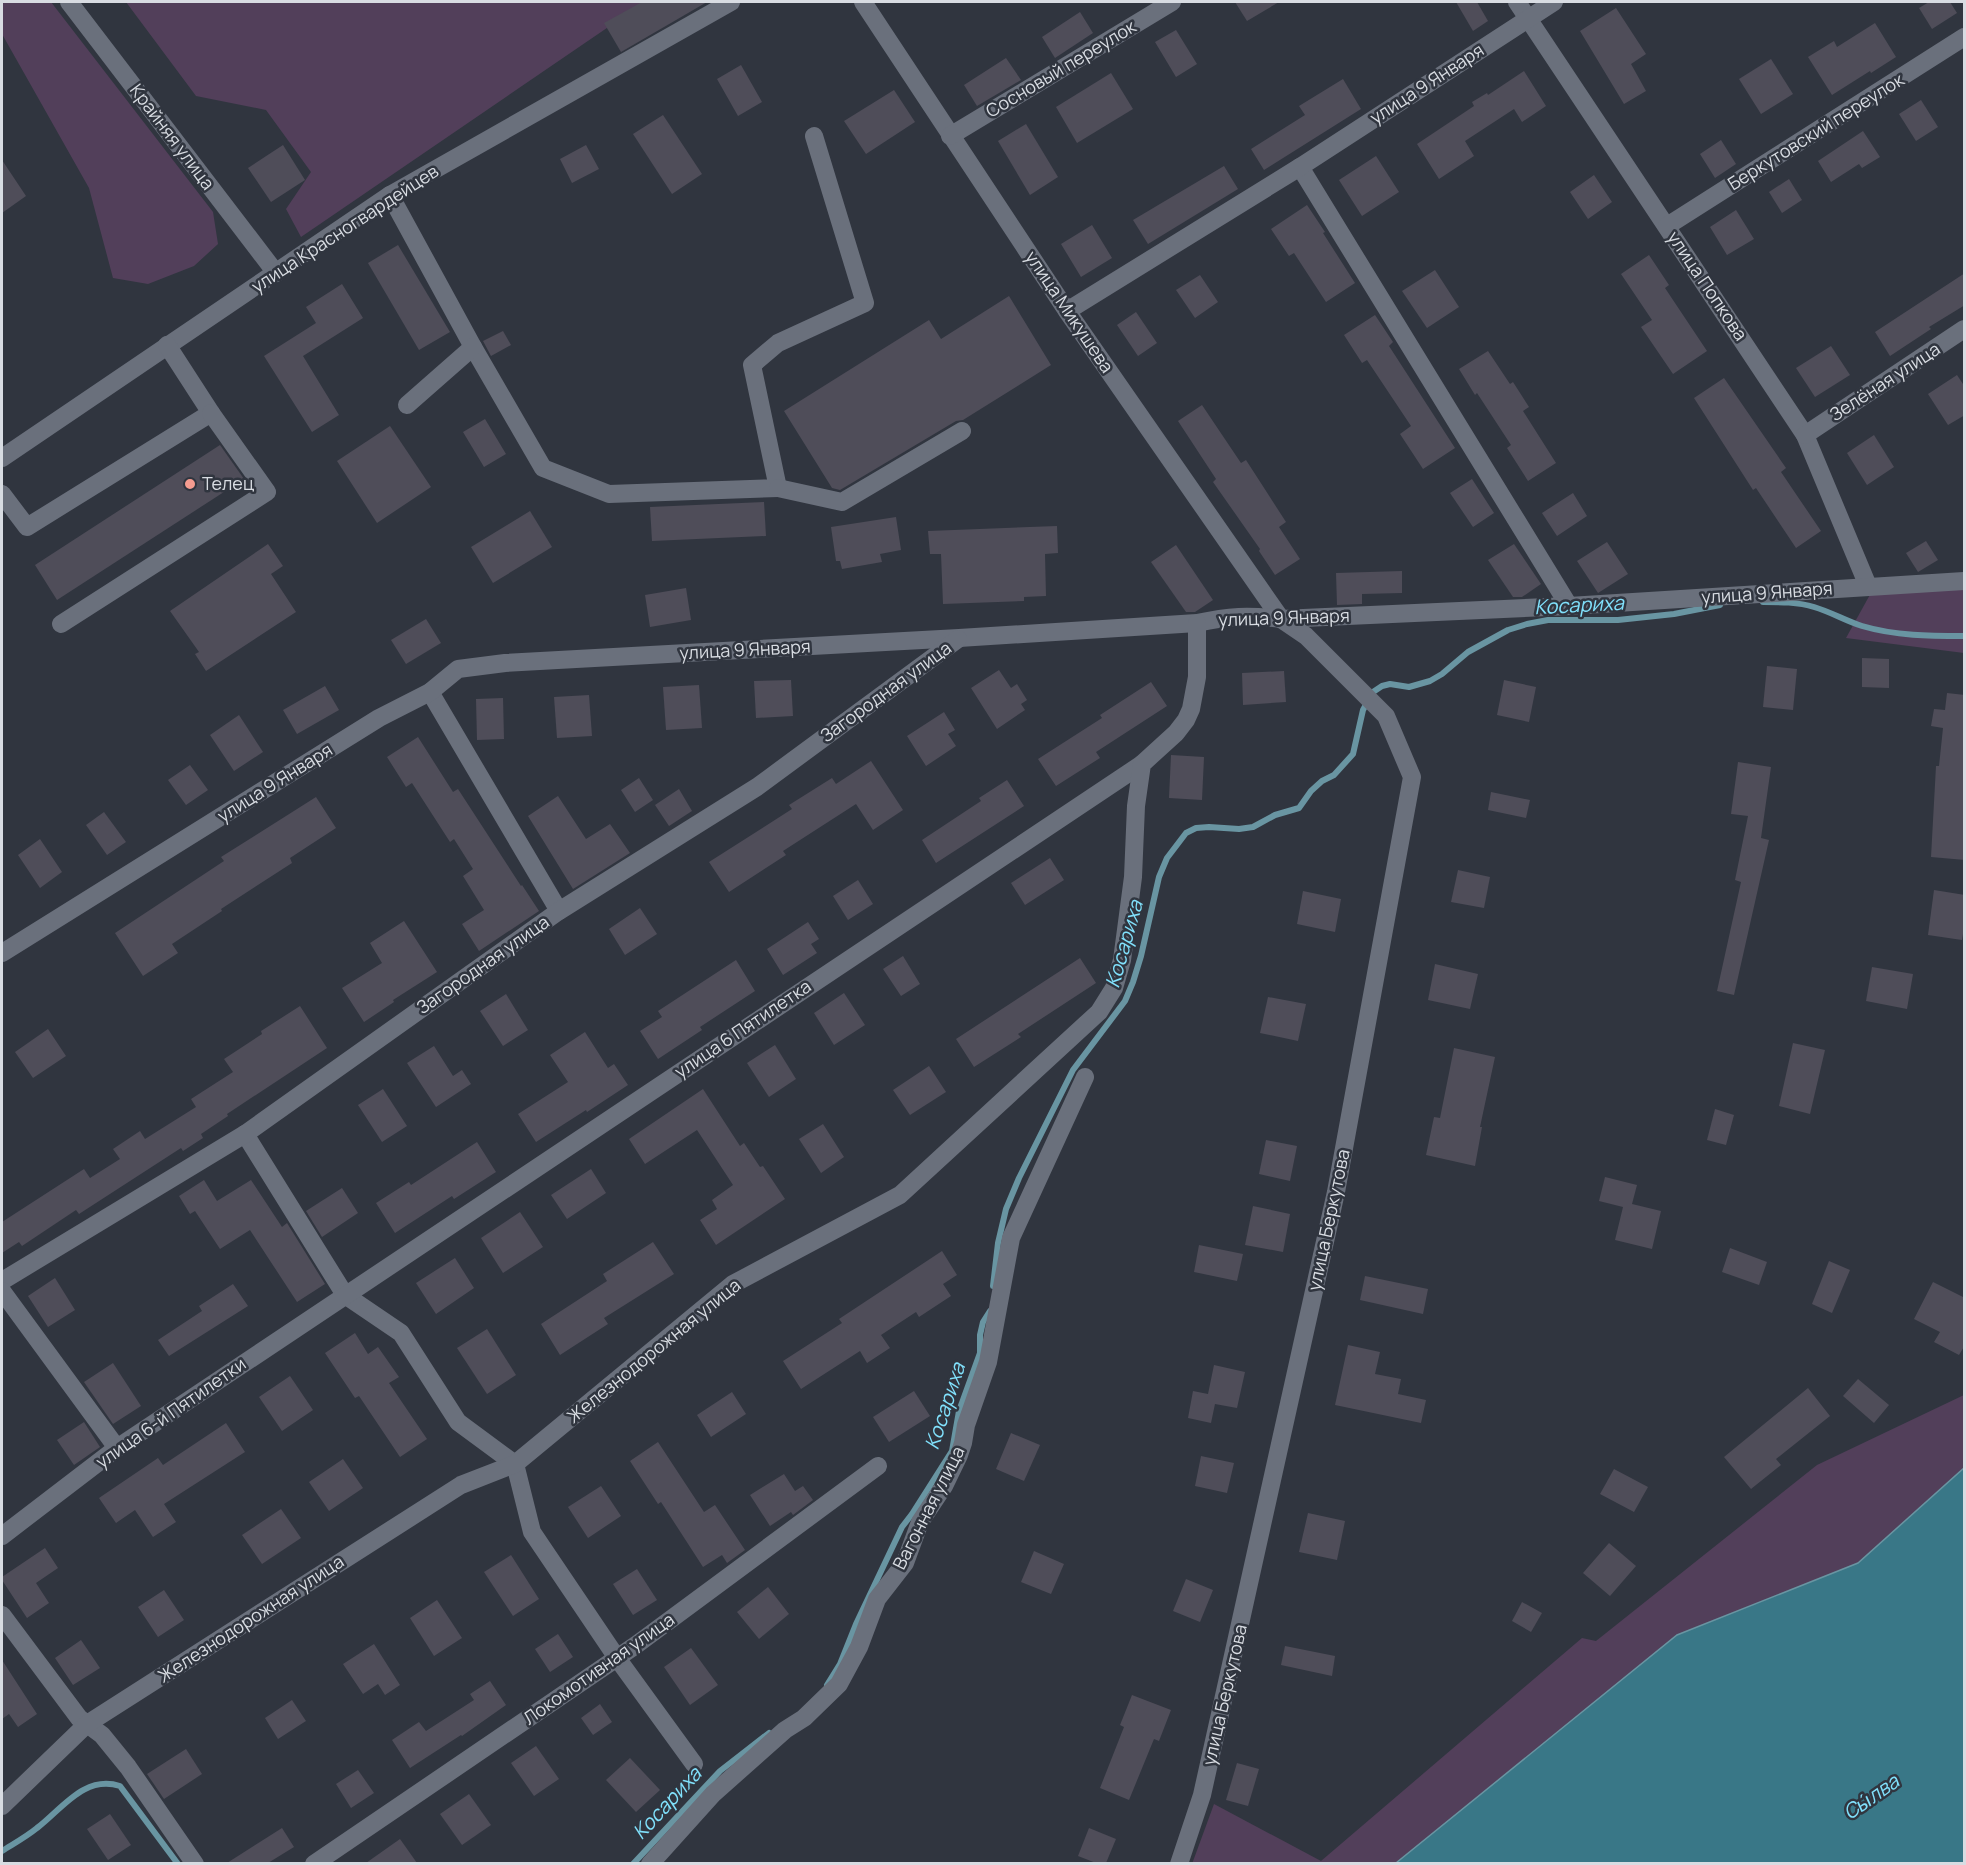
<svg xmlns="http://www.w3.org/2000/svg" width="1966" height="1865" font-family="Manrope,sans-serif">
	<style>
		.green { fill: #523f5a }
		.water { fill: #397787; stroke: #6995a2; stroke-width: 1.5 }
		.lines { fill: none; stroke-linecap: round; stroke-linejoin: round }
		.stream { stroke: #6995a2; stroke-width: 6 }
		.building { fill: #4f4d59 }
		.minor { stroke: #6a707c; stroke-width: 18 }
		.poi-dot { fill: #f59c90; stroke: #30353f; stroke-width: 2 }
		.labels { text-anchor: middle; stroke-width: 5; stroke-linejoin: round; paint-order: stroke }
		.street-label { font-size: 18px; fill: #d8dce2; stroke: #30353f }
		.poi-label { font-size: 18px; fill: #d8dce2; stroke: #30353f; text-anchor: start }
		.water-label { font-size: 20px; font-style: italic; fill: #81e1fc; stroke: #30353f }
	</style>
	<rect width="100%" height="100%" fill="#30353f"/>
	<g class="green">
		<path d="M2,2H51L213,212L218,244L194,266L148,284L113,278L89,188L2,34Z"/>
		<path d="M126,2H645L301,237L286,209L311,172L266,110L196,96Z"/>
		<path d="M1964,586V653L1846,638L1872,591Z"/>
		<path d="M1964,1395V1468L1858,1563L1677,1635L1396,1863L1192,1864L1214,1804L1321,1861L1582,1638L1596,1641L1817,1465Z"/>
	</g>
	<path class="water" d="M1964,1468V1863H1396L1677,1635L1858,1563Z"/>
	<g class="lines">
		<g class="stream">
			<path d="M1763,602C1780,602 1798,602 1814,607C1831,612 1846,621 1862,626C1896,636 1930,636 1964,636"/>
			<path d="M993,1286L998,1243L1006,1209L1019,1178L1073,1070L1125,1001L1133,982L1141,956L1159,877L1167,858L1186,833L1196,828L1209,827L1239,829L1253,827L1275,815L1299,808L1311,791L1322,781L1334,775L1353,754L1363,710L1373,692L1382,686L1390,684L1409,687L1430,681L1442,674L1468,652L1508,630L1527,624L1548,620H1618L1674,614L1720,605"/>
			<path d="M827,1685L840,1664L856,1624L902,1527L912,1514L952,1451L959,1411L980,1353V1335L983,1322L990,1311"/>
			<path d="M2,1851C13,1844 26,1837 37,1828C63,1808 84,1775 120,1786L178,1864"/>
			<path d="M633,1864L720,1771L769,1733"/>
		</g>
	</g>
	<g class="building">
		<path d="M642,2H707L621,52L604,23Z"/>
		<path d="M1235,2H1279L1247,21Z"/>
		<path d="M1456,2H1477L1488,21L1473,31Z"/>
		<path d="M1929,2H1950L1957,13L1932,29L1919,8Z"/>
		<path d="M1616,8L1646,54L1631,64L1646,91L1624,104L1580,31Z"/>
		<path d="M1080,12L1093,33L1055,58L1042,37Z"/>
		<path d="M1875,23L1896,57L1871,73L1870,71L1832,95L1808,57L1834,41L1837,47Z"/>
		<path d="M1176,30L1197,64L1176,77L1155,42Z"/>
		<path d="M1006,58L1021,80L977,106L964,85Z"/>
		<path d="M1771,59L1793,94L1761,114L1739,79Z"/>
		<path d="M741,65L762,102L738,116L717,79Z"/>
		<path d="M1524,71L1546,106L1522,122L1514,109L1465,141L1474,156L1439,179L1417,144L1474,106L1472,102L1487,93L1488,95Z"/>
		<path d="M1111,73L1133,109L1077,143L1056,107Z"/>
		<path d="M1343,79L1361,109L1264,170L1251,149L1305,115L1299,106Z"/>
		<path d="M894,90L915,122L866,154L844,121Z"/>
		<path d="M1921,100L1938,127L1916,141L1899,114Z"/>
		<path d="M663,115L702,174L672,194L633,134Z"/>
		<path d="M1026,124L1058,177L1030,195L998,141Z"/>
		<path d="M1863,131L1880,157L1862,168L1859,164L1831,182L1818,161Z"/>
		<path d="M1721,140L1736,164L1715,178L1700,154Z"/>
		<path d="M283,145L305,180L271,202L248,168Z"/>
		<path d="M586,145L599,169L572,183L560,159Z"/>
		<path d="M1376,156L1399,192L1362,216L1339,180Z"/>
		<path d="M2,160L26,196L2,213Z"/>
		<path d="M1224,166L1238,189L1148,244L1133,220Z"/>
		<path d="M1594,175L1612,202L1588,219L1570,192Z"/>
		<path d="M1789,179L1802,200L1782,213L1769,192Z"/>
		<path d="M1307,205L1325,232L1323,233L1355,283L1326,302L1294,253L1289,256L1271,229Z"/>
		<path d="M1736,210L1754,239L1727,255L1710,227Z"/>
		<path d="M1092,225L1112,258L1081,277L1061,244Z"/>
		<path d="M398,245L450,332L419,350L368,263Z"/>
		<path d="M1649,255L1669,285L1665,288L1707,351L1673,374L1641,327L1652,320L1621,274Z"/>
		<path d="M1435,270L1459,307L1427,328L1402,291Z"/>
		<path d="M1965,273V305L1929,327L1931,329L1890,356L1875,332Z"/>
		<path d="M1200,275L1218,302L1195,318L1176,290Z"/>
		<path d="M342,284L363,318L303,356L339,415L312,432L264,356L316,323L306,307Z"/>
		<path d="M1009,296L1051,365L963,420L956,421L840,490L832,488L784,411L929,320L941,339Z"/>
		<path d="M1136,312L1157,343L1138,356L1117,325Z"/>
		<path d="M1375,315L1393,342L1389,346L1455,448L1423,469L1400,434L1411,426L1367,360L1362,363L1344,335Z"/>
		<path d="M503,331L511,345L491,356L483,341Z"/>
		<path d="M1831,346L1850,375L1815,397L1796,368Z"/>
		<path d="M1488,351L1510,384L1513,382L1529,407L1523,411L1556,463L1528,481L1507,448L1511,445L1477,393L1475,395L1459,369Z"/>
		<path d="M1957,375L1965,387V415L1948,425L1928,394Z"/>
		<path d="M1724,378L1786,468L1781,472L1821,531L1796,548L1756,488L1753,490L1694,398Z"/>
		<path d="M1202,405L1241,463L1246,460L1286,522L1279,527L1300,559L1275,575L1259,551L1260,549L1213,482L1216,479L1178,421Z"/>
		<path d="M485,419L506,454L484,467L463,432Z"/>
		<path d="M390,426L431,487L377,523L337,461Z"/>
		<path d="M1874,435L1894,467L1867,485L1847,453Z"/>
		<path d="M220,445L244,479L57,600L35,565Z"/>
		<path d="M1472,479L1494,513L1473,527L1450,493Z"/>
		<path d="M1573,493L1587,516L1557,536L1542,513Z"/>
		<path d="M764,502L766,536L652,541L650,507Z"/>
		<path d="M530,511L552,547L493,583L471,547Z"/>
		<path d="M896,517L901,550L880,554L882,562L842,569L840,561H836L831,527Z"/>
		<path d="M1057,526L1058,553L1045,554L1046,596L1024,597V601L943,604L941,554H930L928,531Z"/>
		<path d="M1926,541L1938,560L1918,572L1906,553Z"/>
		<path d="M1607,542L1628,574L1598,593L1577,561Z"/>
		<path d="M268,544L283,566L271,574L296,612L206,671L195,654L199,652L170,611Z"/>
		<path d="M1514,544L1541,584L1522,597H1513L1488,560Z"/>
		<path d="M1176,545L1213,600L1195,612H1186L1151,562Z"/>
		<path d="M1402,571V593L1362,594V604L1337,605L1336,573Z"/>
		<path d="M686,588L691,620L650,627L645,595Z"/>
		<path d="M426,619L441,643L406,664L391,640Z"/>
		<path d="M1862,658L1889,659V688L1862,687Z"/>
		<path d="M1767,666L1797,669L1793,710L1763,707Z"/>
		<path d="M999,670L1011,688L1017,684L1027,700L1021,704L1025,710L997,729L971,688Z"/>
		<path d="M1284,671L1286,702L1243,705L1242,673Z"/>
		<path d="M791,680L793,716L756,718L754,681Z"/>
		<path d="M1504,680L1536,687L1529,722L1497,715Z"/>
		<path d="M1151,682L1167,706L1096,752L1100,758L1056,786L1038,759L1102,718L1100,715Z"/>
		<path d="M699,685L702,728L666,730L663,687Z"/>
		<path d="M325,686L339,710L297,734L283,710Z"/>
		<path d="M1947,693L1965,695V860L1931,857L1936,766H1939L1943,728L1931,726L1934,709L1945,710Z"/>
		<path d="M589,695L592,736L557,738L554,697Z"/>
		<path d="M503,698L504,739L477,740L476,699Z"/>
		<path d="M944,712L955,730L948,734L956,746L926,766L907,736Z"/>
		<path d="M239,715L263,752L234,771L210,735Z"/>
		<path d="M418,737L453,792L458,789L521,886L522,885L539,911L479,951L462,924L484,910L463,876L473,869L454,839L450,842L412,783L406,787L387,757Z"/>
		<path d="M1171,755L1204,757L1202,800L1169,798Z"/>
		<path d="M871,761L903,810L873,830L856,804L783,851L786,855L729,892L709,862L792,809L789,805L832,778L836,784Z"/>
		<path d="M1738,762L1771,767L1761,838L1769,840L1734,995L1717,991L1741,882L1735,880L1748,816L1731,814Z"/>
		<path d="M190,765L208,790L186,805L168,780Z"/>
		<path d="M639,778L653,800L635,812L621,790Z"/>
		<path d="M1007,780L1024,806L936,863L922,840L981,801L979,798Z"/>
		<path d="M679,789L692,811L669,826L655,805Z"/>
		<path d="M1491,792L1530,800L1526,818L1488,810Z"/>
		<path d="M558,796L586,839L610,824L630,853L573,889L528,816Z"/>
		<path d="M316,797L336,828L290,858L292,863L221,909L222,911L172,944L178,953L143,976L115,933L224,861L221,857Z"/>
		<path d="M104,812L126,842L107,855L86,825Z"/>
		<path d="M40,839L62,872L40,888L18,855Z"/>
		<path d="M1050,858L1064,880L1025,905L1011,883Z"/>
		<path d="M1458,870L1490,877L1484,908L1451,902Z"/>
		<path d="M858,880L873,904L848,920L833,896Z"/>
		<path d="M1934,890L1965,895V922L1962,940L1928,935Z"/>
		<path d="M1303,891L1341,899L1335,932L1297,924Z"/>
		<path d="M640,908L657,934L625,955L609,929Z"/>
		<path d="M404,921L437,972L393,1000L394,1002L364,1022L342,988L382,963L370,943Z"/>
		<path d="M808,922L819,939L811,944L817,953L783,975L767,949Z"/>
		<path d="M903,956L920,984L901,996L883,969Z"/>
		<path d="M1080,958L1096,983L1018,1034L1021,1037L974,1067L956,1039Z"/>
		<path d="M736,960L755,991L700,1027L702,1030L658,1059L640,1031L662,1017L658,1011Z"/>
		<path d="M1435,964L1478,974L1470,1009L1428,1000Z"/>
		<path d="M1872,967L1913,974L1907,1009L1866,1001Z"/>
		<path d="M844,993L865,1025L834,1045L814,1013Z"/>
		<path d="M506,994L528,1030L503,1046L480,1011Z"/>
		<path d="M1268,997L1306,1004L1298,1041L1260,1033Z"/>
		<path d="M300,1006L327,1048L227,1114L228,1116L201,1134L203,1138L183,1151L181,1148L79,1214L76,1210L22,1246L19,1242L2,1253V1222L84,1169L90,1178L120,1159L113,1149L140,1131L145,1139L196,1107L191,1099L233,1072L224,1059L262,1034L261,1031Z"/>
		<path d="M48,1029L66,1056L33,1078L15,1052Z"/>
		<path d="M585,1032L608,1068L614,1064L628,1085L587,1112L586,1110L536,1142L518,1114L568,1082L550,1055Z"/>
		<path d="M1793,1043L1825,1050L1810,1114L1779,1106Z"/>
		<path d="M775,1045L796,1079L769,1097L747,1063Z"/>
		<path d="M434,1046L453,1076L462,1070L471,1084L436,1107L407,1063Z"/>
		<path d="M1454,1048L1495,1057L1480,1127H1482L1475,1166L1426,1155L1434,1117L1440,1118Z"/>
		<path d="M929,1066L946,1092L910,1115L893,1090Z"/>
		<path d="M383,1089L407,1126L382,1142L358,1105Z"/>
		<path d="M703,1089L740,1146L744,1143L760,1167L763,1166L785,1199L716,1245L700,1220L717,1209L712,1200L733,1185L697,1130L645,1164L629,1139Z"/>
		<path d="M1715,1109L1734,1115L1726,1145L1707,1140Z"/>
		<path d="M823,1124L844,1157L821,1173L799,1139Z"/>
		<path d="M1266,1140L1297,1146L1290,1181L1259,1174Z"/>
		<path d="M477,1142L496,1172L454,1199L452,1196L395,1233L376,1203L409,1182L411,1185Z"/>
		<path d="M591,1169L606,1193L567,1219L551,1195Z"/>
		<path d="M1605,1177L1637,1185L1632,1204L1661,1211L1652,1249L1615,1240L1623,1207L1599,1201Z"/>
		<path d="M204,1180L217,1201L251,1180L282,1227L287,1223L325,1284L297,1302L250,1230L220,1249L195,1211L190,1214L179,1196Z"/>
		<path d="M342,1188L358,1213L322,1237L306,1211Z"/>
		<path d="M1253,1206L1290,1214L1283,1252L1245,1245Z"/>
		<path d="M520,1212L543,1247L503,1273L481,1238Z"/>
		<path d="M653,1242L674,1274L604,1318L608,1324L560,1355L541,1324L607,1281L603,1274Z"/>
		<path d="M1199,1245L1243,1254L1237,1281L1194,1272Z"/>
		<path d="M1730,1248L1767,1262L1759,1285L1722,1272Z"/>
		<path d="M942,1251L957,1275L943,1284L951,1296L919,1317L916,1312L881,1335L890,1348L867,1363L860,1351L801,1389L783,1361L842,1323L839,1319Z"/>
		<path d="M455,1258L474,1288L436,1314L416,1283Z"/>
		<path d="M1829,1261L1850,1270L1832,1313L1812,1304Z"/>
		<path d="M1365,1276L1428,1289L1423,1314L1360,1300Z"/>
		<path d="M55,1278L75,1310L48,1327L28,1296Z"/>
		<path d="M1933,1282L1965,1298V1345L1959,1355L1934,1342L1940,1332L1914,1319Z"/>
		<path d="M233,1284L248,1306L169,1356L158,1340L202,1311L199,1306Z"/>
		<path d="M487,1329L516,1375L487,1394L457,1348Z"/>
		<path d="M355,1333L368,1354L378,1347L399,1377L389,1383L427,1439L400,1457L359,1396L355,1398L325,1353Z"/>
		<path d="M1348,1345L1380,1352L1375,1374L1401,1379L1398,1394L1426,1400L1421,1423L1335,1405Z"/>
		<path d="M113,1363L141,1406L113,1424L84,1382Z"/>
		<path d="M1214,1365L1245,1372L1237,1408L1215,1404L1211,1423L1188,1418L1193,1391L1208,1394Z"/>
		<path d="M290,1376L313,1410L282,1431L259,1397Z"/>
		<path d="M1858,1379L1889,1405L1874,1423L1843,1396Z"/>
		<path d="M1808,1388L1830,1416L1776,1459L1781,1465L1751,1489L1724,1457Z"/>
		<path d="M914,1391L930,1416L889,1442L873,1417Z"/>
		<path d="M732,1392L746,1414L711,1437L697,1415Z"/>
		<path d="M84,1422L100,1447L74,1465L57,1440Z"/>
		<path d="M226,1423L245,1452L164,1504L176,1522L153,1537L135,1510L116,1523L99,1498L158,1458L163,1465Z"/>
		<path d="M1011,1433L1040,1445L1024,1481L996,1469Z"/>
		<path d="M658,1442L704,1512L715,1505L745,1550L727,1563L722,1555L703,1567L661,1502L658,1504L630,1461Z"/>
		<path d="M1201,1456L1234,1463L1227,1493L1195,1486Z"/>
		<path d="M343,1459L363,1488L329,1511L309,1482Z"/>
		<path d="M1614,1469L1648,1487L1634,1512L1600,1494Z"/>
		<path d="M784,1474L795,1491L803,1486L813,1500L793,1515L791,1512L770,1526L750,1495Z"/>
		<path d="M601,1486L621,1516L588,1538L568,1507Z"/>
		<path d="M281,1509L301,1538L262,1564L242,1535Z"/>
		<path d="M1308,1513L1345,1521L1337,1560L1299,1552Z"/>
		<path d="M1609,1543L1636,1566L1610,1596L1583,1573Z"/>
		<path d="M45,1548L58,1568L36,1583L49,1603L27,1618L2,1580V1577Z"/>
		<path d="M1034,1551L1064,1564L1051,1594L1021,1582Z"/>
		<path d="M511,1555L539,1599L513,1616L484,1572Z"/>
		<path d="M637,1569L657,1600L633,1615L613,1584Z"/>
		<path d="M1186,1579L1213,1590L1200,1622L1173,1611Z"/>
		<path d="M768,1587L789,1614L759,1639L737,1612Z"/>
		<path d="M164,1590L184,1620L158,1637L138,1607Z"/>
		<path d="M437,1600L462,1638L434,1656L410,1618Z"/>
		<path d="M1522,1602L1542,1613L1531,1632L1512,1621Z"/>
		<path d="M558,1634L573,1657L550,1672L535,1649Z"/>
		<path d="M81,1640L100,1668L73,1685L55,1658Z"/>
		<path d="M374,1644L400,1685L385,1695L378,1684L363,1694L343,1664Z"/>
		<path d="M1285,1646L1335,1656L1332,1676L1281,1665Z"/>
		<path d="M691,1648L718,1685L690,1705L664,1667Z"/>
		<path d="M2,1660L37,1714L18,1727L9,1714L2,1719Z"/>
		<path d="M490,1681L506,1705L462,1736L461,1735L410,1768L392,1740L419,1722L426,1731L474,1700L470,1694Z"/>
		<path d="M1132,1695L1171,1710L1159,1741L1154,1739L1129,1800L1100,1788L1124,1727L1120,1725Z"/>
		<path d="M292,1700L306,1721L278,1739L265,1718Z"/>
		<path d="M600,1704L612,1722L593,1735L581,1718Z"/>
		<path d="M536,1746L559,1779L534,1796L511,1763Z"/>
		<path d="M186,1749L202,1774L164,1799L147,1774Z"/>
		<path d="M630,1758L660,1790L636,1812L606,1780Z"/>
		<path d="M1237,1763L1259,1769L1248,1806L1226,1800Z"/>
		<path d="M358,1770L374,1793L351,1808L336,1784Z"/>
		<path d="M469,1794L491,1825L462,1845L440,1814Z"/>
		<path d="M110,1814L131,1845L108,1860L87,1829Z"/>
		<path d="M282,1828L294,1847L268,1863H227Z"/>
		<path d="M1089,1828L1116,1839L1106,1863H1096L1078,1856Z"/>
		<path d="M400,1839L417,1863H366Z"/>
	</g>
	<g class="lines">
		<g class="minor">
			<path d="M69,2L276,273"/>
			<path d="M863,2L1067,311L1281,619L1306,636L1386,716L1412,777L1336,1192L1202,1795L1179,1864"/>
			<path d="M1517,2L1805,435L1868,586"/>
			<path d="M950,136L1172,2"/>
			<path d="M1300,167L1569,606"/>
			<path d="M390,195L473,347L543,468L609,494L778,488L752,365L778,343L865,303L814,136"/>
			<path d="M1667,226L1964,37"/>
			<path d="M1067,311L1300,167L1554,2"/>
			<path d="M407,405L473,347"/>
			<path d="M1805,435L1964,329"/>
			<path d="M2,458L390,195L731,2"/>
			<path d="M778,488L842,502L962,431"/>
			<path d="M2,494L27,527L211,413L167,345"/>
			<path d="M61,624L267,492L211,413"/>
			<path d="M430,692L559,911"/>
			<path d="M2,953L379,718L430,692L458,669L505,663L959,638L1197,623C1229,616 1248,615 1281,619L1569,606L1964,581"/>
			<path d="M245,1134L345,1295L401,1333L458,1422L515,1464L532,1532L617,1658L694,1764"/>
			<path d="M2,1281L245,1134L559,911L757,787L958,639"/>
			<path d="M2,1291L117,1448"/>
			<path d="M2,1536L117,1448L1142,764"/>
			<path d="M2,1615L79,1718L102,1735L128,1767L195,1864"/>
			<path d="M2,1806L87,1724L461,1485L515,1464L733,1284L900,1195L1099,1012L1114,988L1122,960L1133,877L1136,806L1142,764L1176,733L1186,720L1191,709L1197,677V623"/>
			<path d="M314,1864L636,1645L878,1466"/>
			<path d="M650,1864L713,1794L785,1730L804,1718L839,1684L859,1647L877,1599L905,1563L920,1522L944,1486L959,1455L963,1443L966,1425L988,1362L1011,1238L1085,1077"/>
		</g>
	</g>
	<circle class="poi-dot" cx="190" cy="484" r="6"/>
	<g class="labels">
		<g class="street-label">
			<text transform="translate(1061 69) rotate(-31)" y="6">Сосновый переулок</text>
			<text transform="translate(1427 84) rotate(-33)" y="6">улица 9 Января</text>
			<text transform="translate(1816 132) rotate(-32)" y="6">Беркутовский переулок</text>
			<text transform="translate(172 137) rotate(53)" y="6">Крайняя улица</text>
			<text transform="translate(345 229) rotate(-33)" y="6">улица Красногвардейцев</text>
			<text transform="translate(1707 286) rotate(56)" y="6">улица Попкова</text>
			<text transform="translate(1069 312) rotate(56)" y="6">улица Микушева</text>
			<text transform="translate(1885 382) rotate(-33)" y="6">Зелёная улица</text>
			<text transform="translate(1767 593) rotate(-4)" y="6">улица 9 Января</text>
			<text transform="translate(1284 618) rotate(-2)" y="6">улица 9 Января</text>
			<text transform="translate(745 650) rotate(-3)" y="6">улица 9 Января</text>
			<text transform="translate(886 692) rotate(-36)" y="6">Загородная улица</text>
			<text transform="translate(275 783) rotate(-32)" y="6">улица 9 Января</text>
			<text transform="translate(483 965) rotate(-35)" y="6">Загородная улица</text>
			<text transform="translate(743 1029) rotate(-34)" y="6">улица 6 Пятилетка</text>
			<text transform="translate(1329 1220) rotate(-78)" y="6">улица Беркутова</text>
			<text transform="translate(654 1351) rotate(-39)" y="6">Железнодорожная улица</text>
			<text transform="translate(171 1413) rotate(-35)" y="6">улица 6-й Пятилетки</text>
			<text transform="translate(929 1508) rotate(-63)" y="6">Вагонная улица</text>
			<text transform="translate(251 1619) rotate(-33)" y="6">Железнодорожная улица</text>
			<text transform="translate(599 1669) rotate(-35)" y="6">Локомотивная улица</text>
			<text transform="translate(1225 1695) rotate(-77)" y="6">улица Беркутова</text>
		</g>
		<g class="poi-label">
			<text x="202" y="490">Телец</text>
		</g>
		<g class="water-label">
			<text transform="translate(1579 605) rotate(-3)" y="7">Косариха</text>
			<text transform="translate(1124 944) rotate(-74)" y="7">Косариха</text>
			<text transform="translate(945 1406) rotate(-72)" y="7">Косариха</text>
			<text transform="translate(1871 1797) rotate(-35)" y="7">Сы́лва</text>
			<text transform="translate(667 1803) rotate(-47)" y="7">Косариха</text>
		</g>
	</g>
	<rect width="1966" height="1865" fill="none" stroke="#d8dce2" stroke-width="6"/>
</svg>
